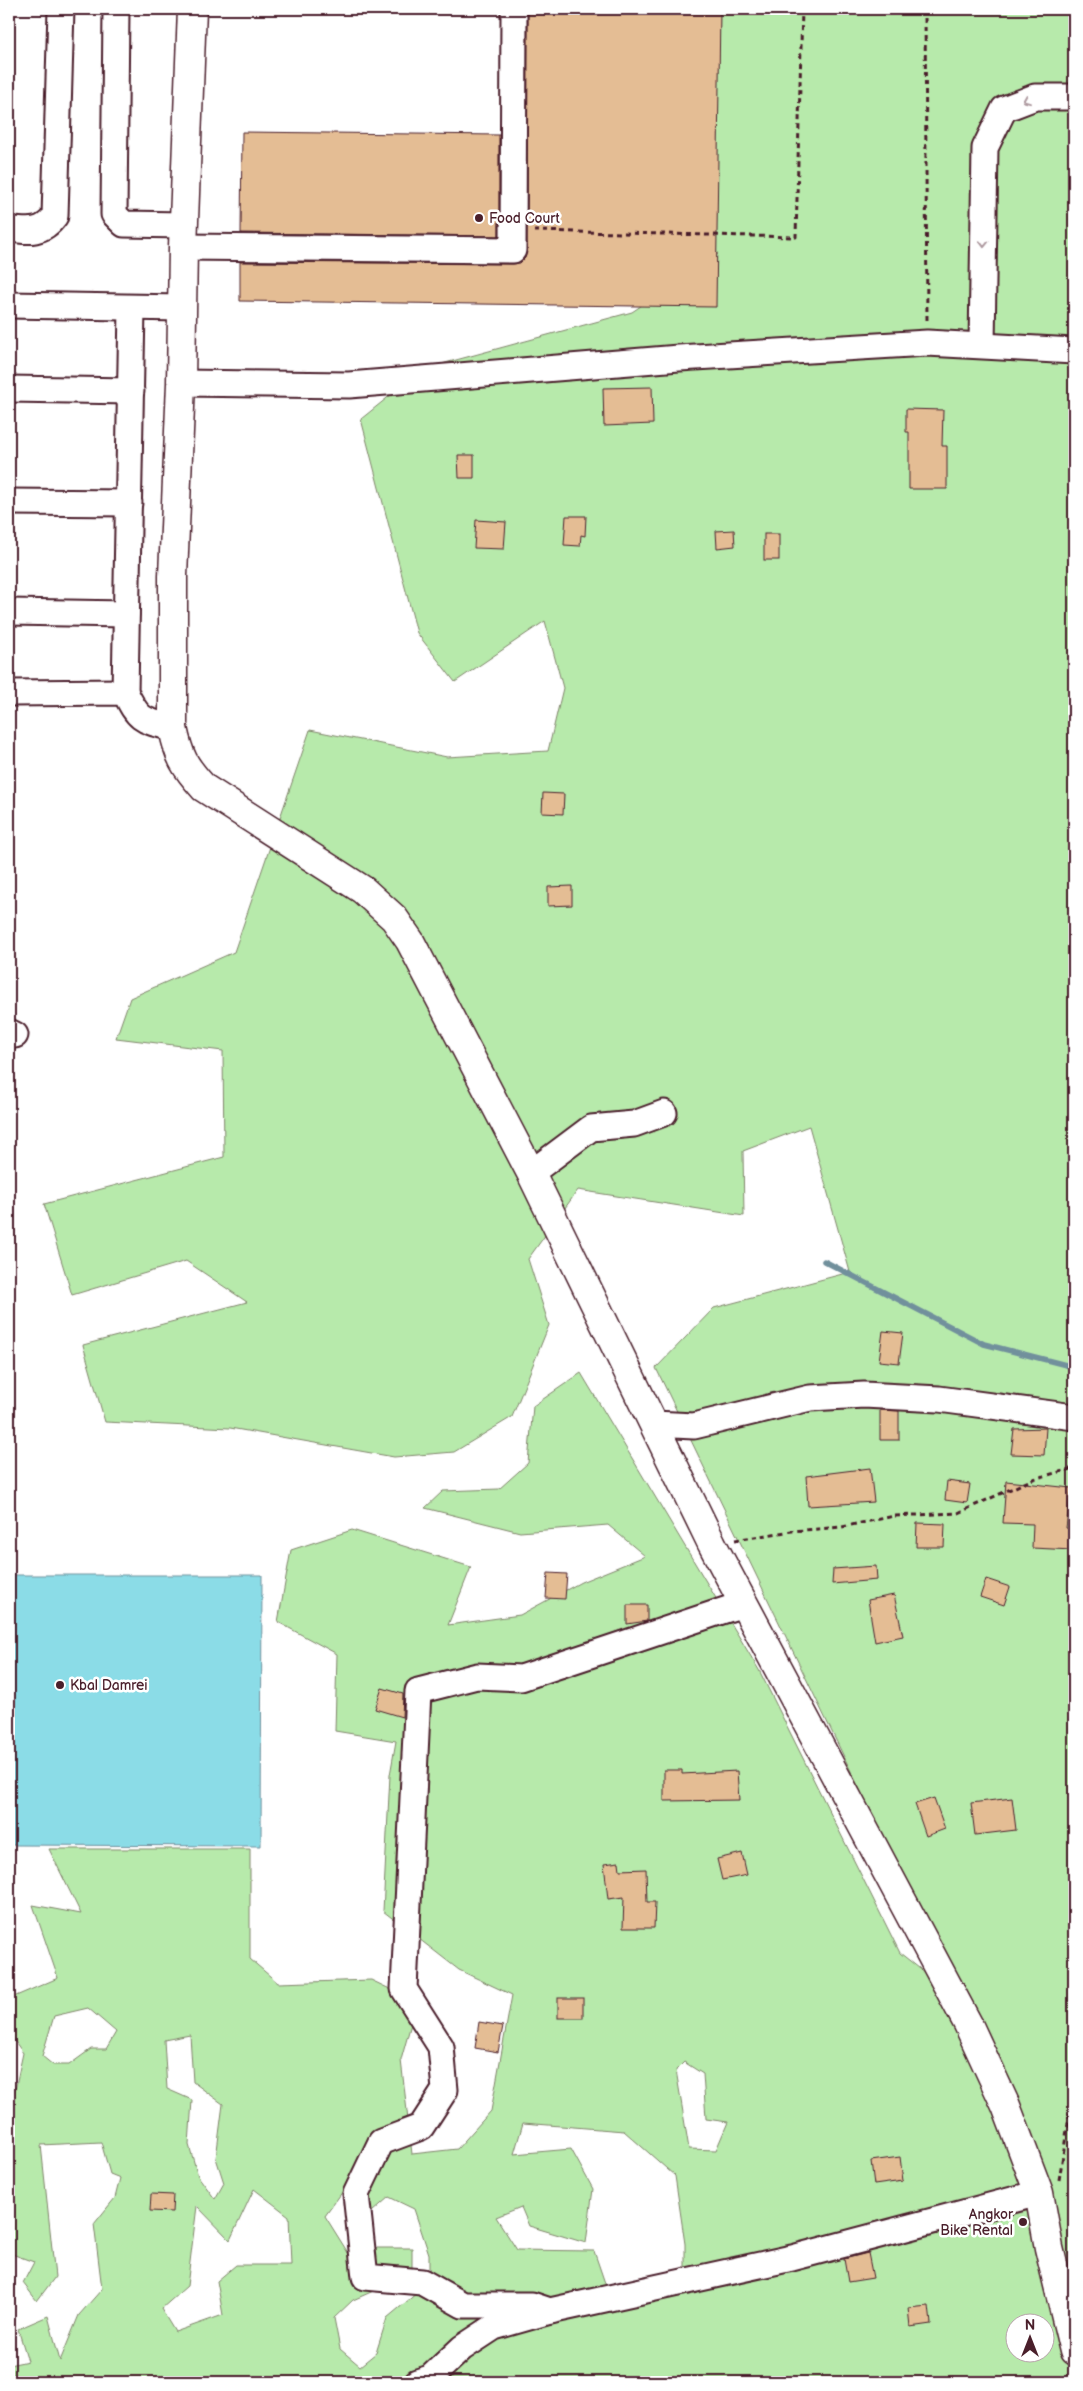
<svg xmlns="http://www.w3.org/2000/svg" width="1083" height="2391" font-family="'Balsamiq Sans',sans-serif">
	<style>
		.green { fill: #b7eaab; stroke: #80846b; fill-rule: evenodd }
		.water { fill: #8bdce7; stroke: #71909c }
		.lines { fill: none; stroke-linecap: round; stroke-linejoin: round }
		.stream { stroke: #71909c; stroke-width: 5.5 }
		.building { fill: #e4bd94; stroke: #4a1f2b }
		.minor-casing { stroke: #4a1f2b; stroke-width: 29 }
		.major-casing { stroke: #4a1f2b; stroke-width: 31 }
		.path { stroke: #4a1f2b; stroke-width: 3; stroke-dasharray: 5 4; stroke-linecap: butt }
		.minor { stroke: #fff; stroke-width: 25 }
		.major { stroke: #fff; stroke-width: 28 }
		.oneway { stroke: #ae9aa0 }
		.poi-dot { fill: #4a1f2b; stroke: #fff; stroke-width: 2 }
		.labels { text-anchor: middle; stroke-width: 5; stroke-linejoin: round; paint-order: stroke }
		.poi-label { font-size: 14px; fill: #4a1f2b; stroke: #fff; text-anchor: start }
	</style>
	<rect width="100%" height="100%" fill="#fff"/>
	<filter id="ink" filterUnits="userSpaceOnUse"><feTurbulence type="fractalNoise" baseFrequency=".02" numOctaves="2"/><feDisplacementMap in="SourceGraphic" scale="10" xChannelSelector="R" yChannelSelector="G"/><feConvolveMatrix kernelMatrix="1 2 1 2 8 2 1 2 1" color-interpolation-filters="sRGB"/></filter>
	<g filter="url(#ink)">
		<path class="green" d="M718,9H1074V2382H9V2365L28,2361L18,2329L48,2316L60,2361L79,2315L102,2289L94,2224L115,2198L120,2178L110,2174L101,2142L41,2145L55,2277L37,2301L23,2283L34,2262L9,2253V2109L11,2108L23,2053L9,2033V1999L58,1978L33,1905L81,1914L49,1849H250V1959L278,1983L371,1980L417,2002L401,2060L412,2154L457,2149L491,2111L512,1995L459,1970L383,1911L390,1775L396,1741L335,1731L337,1654L278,1622L291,1550L352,1530L471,1567L448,1625L520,1615L581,1582L645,1556L608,1525L520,1532L425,1508L443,1491L499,1489L528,1463L533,1406L581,1373L759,1670L900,1953L963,2003L656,1368L714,1308L850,1272L809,1126L743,1151L744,1216L578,1190L528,1259L549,1325L512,1417L454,1452L394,1457L230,1428L105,1422L83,1345L247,1302L186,1261L72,1295L44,1204L224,1157L223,1051L116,1038L130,998L234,952L310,730L447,757L548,751L563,688L545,621L455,682L417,633L361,419L423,369L632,312L718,254L593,173L600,59ZM88,2008L116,2032L106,2049H91L69,2065H53L42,2056L54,2016ZM190,2035L193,2082L223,2104L216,2158L224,2183L215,2199L198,2176L189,2145L192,2100L167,2089L164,2040ZM684,2062L703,2074L706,2119L728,2122L716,2150L689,2149L676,2070ZM523,2123L624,2131L675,2176L685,2244V2275L607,2289L594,2251L517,2250L496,2217L521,2207L529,2226L586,2243L593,2189L571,2149L514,2154ZM254,2189L289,2216L291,2265H236L217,2281L223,2315L175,2332L161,2309L187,2286L197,2206L230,2240ZM343,2191L364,2219L389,2197L414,2209L429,2254V2283L387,2318L376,2353L360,2366L340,2349L334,2318L353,2300L412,2274V2248H372L350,2256L325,2216ZM1016,2324H1046V2354H1016Z"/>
		<path class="water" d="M9,1575H262L261,1846L9,1845Z"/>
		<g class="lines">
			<path class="stream" d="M824,1261L984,1344L1074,1367"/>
		</g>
		<g class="building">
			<path d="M528,9H720L716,307L240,301V262L513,264L520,263L525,258L527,250Z"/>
			<path d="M242,132L499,135V236L241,233Z"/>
			<path d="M652,387L653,424L604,426L603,388Z"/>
			<path d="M906,409L943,410L942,446H947V489H909V432H906Z"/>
			<path d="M458,455H474V478H459Z"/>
			<path d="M566,516H586L585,536L581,535L580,546L564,545Z"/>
			<path d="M476,520L506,522L504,549L474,548Z"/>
			<path d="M734,530L735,546L717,548L716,531Z"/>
			<rect x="764" y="534" width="15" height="26"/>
			<path d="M543,793L564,794L563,814L542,813Z"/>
			<path d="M572,886V905L548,906V887Z"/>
			<path d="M883,1331L903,1333L899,1363L879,1361Z"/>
			<path d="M880,1410L899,1411V1440H880Z"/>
			<path d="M1046,1428L1044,1455L1011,1454L1014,1429Z"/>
			<path d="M870,1468L874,1502L808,1506L806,1476Z"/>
			<path d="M947,1481L970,1484L967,1503L945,1500Z"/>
			<path d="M1006,1481L1071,1488L1066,1528L1074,1529L1073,1550L1032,1548L1033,1524L1003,1523Z"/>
			<path d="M917,1523L945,1524L944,1547H916Z"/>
			<path d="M876,1566L877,1580L832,1584L833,1569Z"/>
			<path d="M548,1573L567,1574L565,1599L546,1598Z"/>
			<path d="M986,1579L1010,1587L1004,1605L980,1597Z"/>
			<path d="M894,1595L903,1636L875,1642L868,1600Z"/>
			<path d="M627,1605H647V1621L627,1624Z"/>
			<path d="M382,1688L403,1694L402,1717L375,1709Z"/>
			<path d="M664,1770H682V1774L737,1771L739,1800L664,1801Z"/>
			<path d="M934,1798L945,1829L926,1836L915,1804Z"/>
			<path d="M1012,1798L1016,1830L975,1835L971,1803Z"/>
			<path d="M742,1853L747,1875L722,1880L717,1859Z"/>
			<path d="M619,1862L620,1870L646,1869L647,1902H655L654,1928H623L624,1897L608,1899L604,1864Z"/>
			<rect x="558" y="1998" width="25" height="20"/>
			<path d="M479,2022L503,2026L498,2052L475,2048Z"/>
			<path d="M900,2157L903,2181L874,2185L871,2161Z"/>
			<path d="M151,2194L173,2195L172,2212L150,2211Z"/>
			<path d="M868,2253L873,2278L848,2282L844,2259Z"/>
			<path d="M929,2306L931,2324L910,2327L908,2308Z"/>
		</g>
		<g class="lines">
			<defs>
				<g id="minor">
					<path d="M116,9L114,214L124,224L184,225"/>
					<path d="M9,229C29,232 43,233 55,216L61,9"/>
					<path d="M183,247L513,250L514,9"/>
					<path d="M9,305L182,308"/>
					<path d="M982,345L985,148L1004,109L1035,97H1074"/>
					<path d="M181,383L349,385L679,358L927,343L1074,351"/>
					<path d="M9,389L131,391"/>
					<path d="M9,502L129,503"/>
					<path d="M9,612L126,614"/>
					<path d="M125,692L132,308"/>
					<path d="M9,693L125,692C139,721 142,720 173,728"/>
					<path d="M9,1032L15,1035"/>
					<path d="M531,1173L591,1128L634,1124L664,1113"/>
					<path d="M654,1424L694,1426L810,1398L864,1395L939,1399L1074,1417"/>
					<path d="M550,2311L532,2305H463L422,2282L365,2277L356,2194L381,2142L421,2127L445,2090L441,2047L404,1989L418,1691L477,1676L521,1678L743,1604"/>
					<path d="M417,2382L430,2378L462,2348L494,2327L550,2311L792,2258L1039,2193"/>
				</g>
				<path id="major" d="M192,9L183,247L181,383L173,576V728C179,757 184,766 204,788L363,890L394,918L410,941L531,1173L712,1544L968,2024L1006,2106L1039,2193L1049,2248L1074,2351"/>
			</defs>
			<use href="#minor" class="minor-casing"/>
			<use href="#major" class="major-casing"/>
			<g class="path">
				<path d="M925,9L927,322"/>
				<path d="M534,231L796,237L802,9"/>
				<path d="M735,1540L792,1531L842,1527L894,1516L958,1513L1033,1479L1074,1468"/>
				<path d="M1059,2180L1074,2086"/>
			</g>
			<use href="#minor" class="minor"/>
			<use href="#major" class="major"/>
		</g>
		<defs><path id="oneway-chevron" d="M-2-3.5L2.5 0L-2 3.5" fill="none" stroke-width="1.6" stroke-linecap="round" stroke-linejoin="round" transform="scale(1.25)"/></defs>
		<g class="oneway">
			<use href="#oneway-chevron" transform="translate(1026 100) rotate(158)"/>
			<use href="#oneway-chevron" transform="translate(984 244) rotate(91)"/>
		</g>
	</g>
	<g class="poi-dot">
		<circle cx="479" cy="218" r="5"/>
		<circle cx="60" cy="1685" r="5"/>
		<circle cx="1023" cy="2222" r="5"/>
	</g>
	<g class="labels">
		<g class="poi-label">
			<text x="489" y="223">Food Court</text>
			<text x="70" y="1690">Kbal Damrei</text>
			<text x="1013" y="2219" text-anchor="end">Angkor<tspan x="1013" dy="16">Bike Rental</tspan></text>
		</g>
	</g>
	<rect width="1083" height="2391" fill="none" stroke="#fff" stroke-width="30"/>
	<rect x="15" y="15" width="1053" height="2361" fill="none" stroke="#4a1f2b" stroke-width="2" filter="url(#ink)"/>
	<g transform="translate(1030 2338)"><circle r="24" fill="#ffffff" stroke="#b7a5aa"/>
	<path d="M0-4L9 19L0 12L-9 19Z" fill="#4a1f2b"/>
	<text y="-8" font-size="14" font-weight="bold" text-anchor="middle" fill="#4a1f2b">N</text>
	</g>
</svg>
